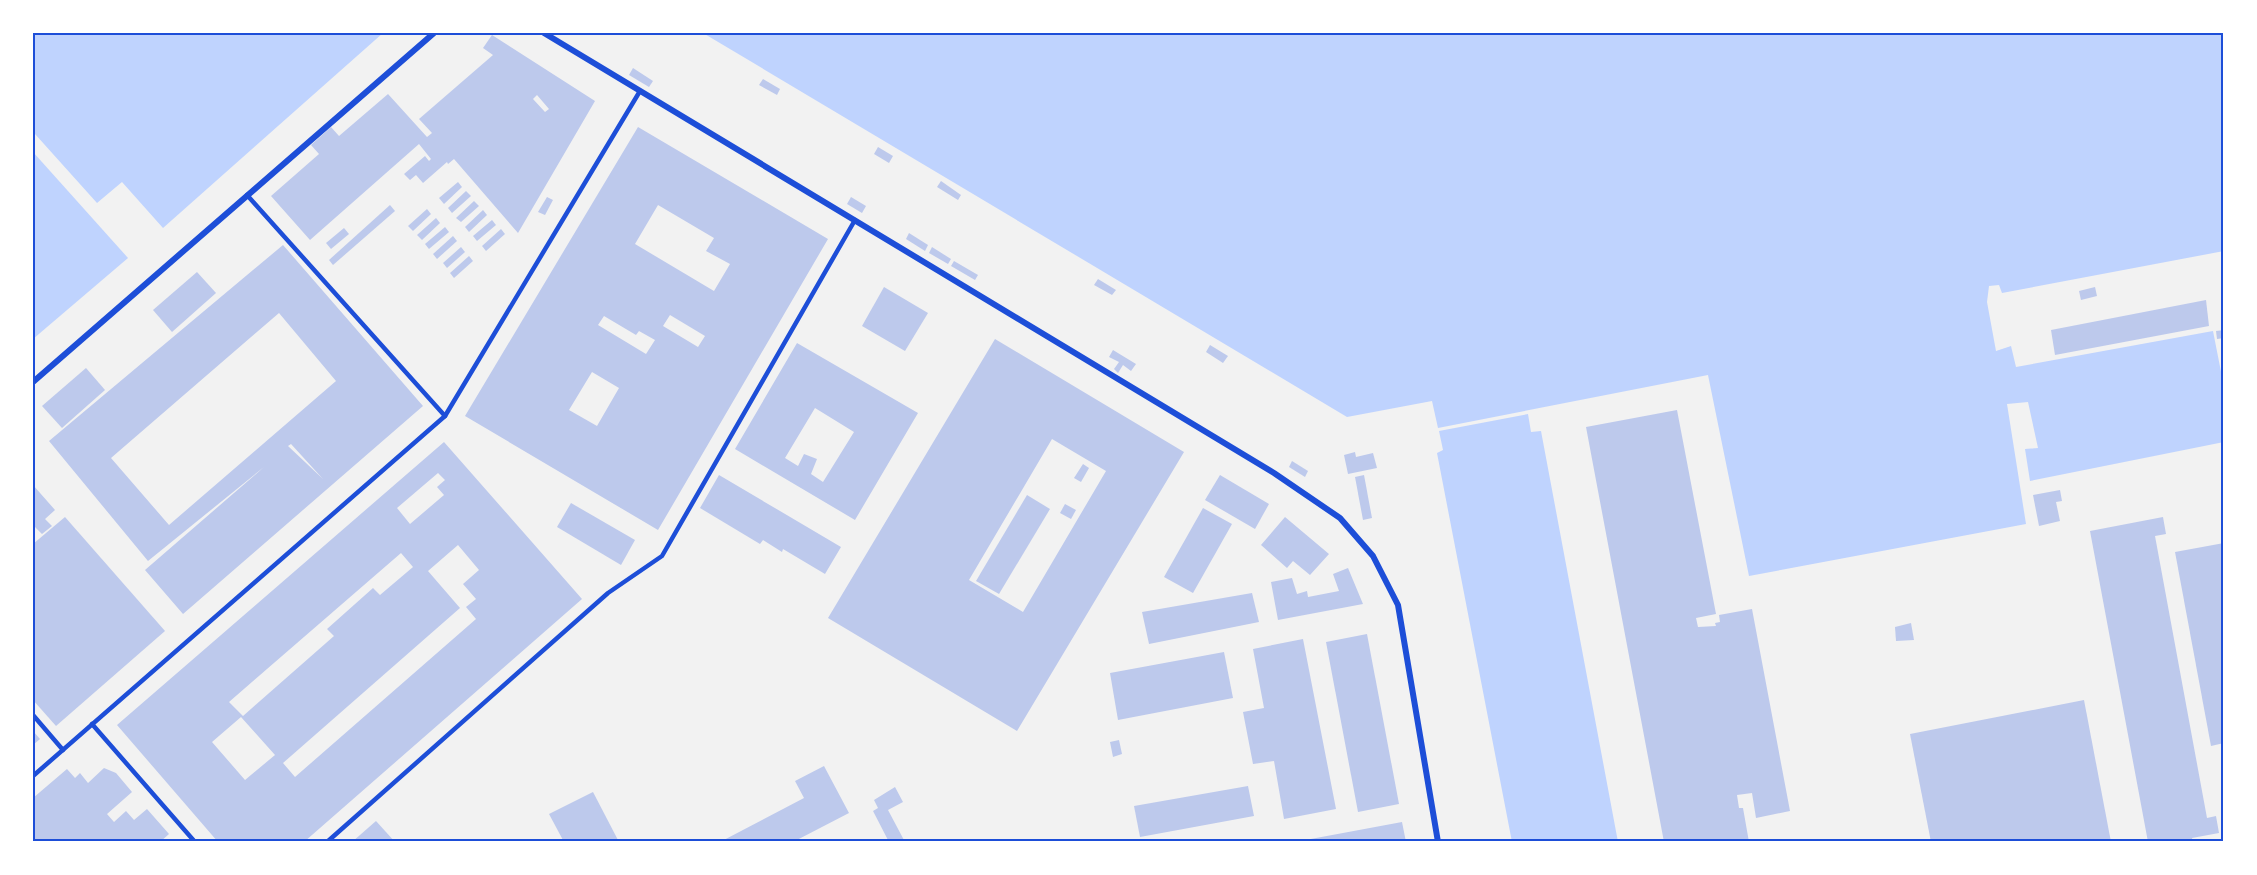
<svg xmlns="http://www.w3.org/2000/svg" width="2257" height="875" font-family="'IBM Plex Serif',serif">
	<style>
		.water { fill: #bfd3fe }
		.building { fill: #bdc9ec; fill-rule: evenodd }
		.lines { fill: none; stroke-linecap: round; stroke-linejoin: round }
		.service { stroke: #1d4ed8; stroke-width: 4.5 }
		.minor { stroke: #1d4ed8; stroke-width: 6 }
		.neatline { fill: none; stroke: #1d4ed8; stroke-width: 2 }
	</style>
	<rect width="100%" height="100%" fill="#f2f2f2"/>
	<g class="water">
		<path d="M33,33H383L163,228L122,182L97,203L35,134L33,135Z"/>
		<path d="M703,33H2224V251L2002,293L1999,285L1989,286L1987,302L1996,351L2011,346L2016,367L2213,331L2224,387V442L2030,481L2025,449L2038,448L2028,402L2007,404L2026,524L1749,576L1708,375L1438,428L1432,401L1347,417Z"/>
		<path d="M33,152L128,258L33,339Z"/>
		<path d="M1528,414L1531,432L1541,431L1618,842H1512L1437,453L1443,450L1439,431Z"/>
	</g>
	<g class="building">
		<path d="M492,35L595,101L518,233L454,159L448,164L447,162L423,183L416,175L410,180L404,174L425,156L429,161L431,159L419,144L310,240L271,196L319,154L311,145L331,127L339,136L388,94L427,137L432,133L419,119L493,55L483,48ZM537,95L549,109L545,112L533,99Z"/>
		<path d="M633,68L653,81L649,87L629,75Z"/>
		<path d="M763,79L780,89L777,95L759,85Z"/>
		<path d="M638,127L828,239L658,530L465,416ZM658,205L714,238L706,251L730,264L714,291L635,244ZM670,315L705,336L698,347L663,326ZM604,316L636,335L639,331L655,340L646,354L598,325ZM592,372L619,388L597,426L569,410Z"/>
		<path d="M878,147L893,156L889,163L874,154Z"/>
		<path d="M941,181L961,195L958,200L937,187Z"/>
		<path d="M458,182L462,187L444,204L439,198Z"/>
		<path d="M466,191L471,196L452,213L448,208Z"/>
		<path d="M547,197L553,200L545,215L538,212Z"/>
		<path d="M851,197L866,206L862,213L847,204Z"/>
		<path d="M474,201L479,206L461,222L456,218Z"/>
		<path d="M390,205L395,211L333,265L329,260Z"/>
		<path d="M427,209L431,214L413,231L408,226Z"/>
		<path d="M483,210L487,215L469,232L465,227Z"/>
		<path d="M436,218L440,223L422,240L417,235Z"/>
		<path d="M492,220L496,225L477,241L473,236Z"/>
		<path d="M445,227L449,232L429,249L425,244Z"/>
		<path d="M344,228L349,234L331,249L326,243Z"/>
		<path d="M501,229L505,234L486,251L482,246Z"/>
		<path d="M909,233L928,245L925,251L906,239Z"/>
		<path d="M453,236L457,241L437,259L433,254Z"/>
		<path d="M283,245L423,406L183,614L145,570L264,467L148,561L49,441ZM279,313L336,381L169,525L111,458ZM291,444L323,479L288,446Z"/>
		<path d="M461,247L465,252L447,268L443,263Z"/>
		<path d="M932,247L951,259L948,264L929,253Z"/>
		<path d="M469,256L473,261L454,278L450,273Z"/>
		<path d="M954,261L978,275L975,280L951,266Z"/>
		<path d="M197,272L216,293L172,332L153,310Z"/>
		<path d="M1098,279L1116,290L1112,295L1094,285Z"/>
		<path d="M884,287L928,313L905,351L862,326Z"/>
		<path d="M2095,287L2097,296L2081,300L2079,291Z"/>
		<path d="M2206,300L2209,326L2055,355L2051,330Z"/>
		<path d="M2224,330V338L2217,339L2216,331Z"/>
		<path d="M995,339L1184,452L1017,731L828,618ZM1052,439L1106,471L1023,612L969,580Z"/>
		<path d="M797,343L918,413L855,520L735,449ZM815,408L854,432L823,482L811,474L817,459L804,454L798,466L785,458Z"/>
		<path d="M1210,345L1228,356L1223,363L1206,352Z"/>
		<path d="M1113,350L1136,364L1131,371L1123,365L1118,373L1114,369L1119,362L1109,357Z"/>
		<path d="M86,368L105,390L62,428L42,406Z"/>
		<path d="M1677,410L1716,614L1696,618L1698,627L1716,626L1715,623L1720,622L1719,615L1752,609L1790,811L1756,818L1752,793L1737,795L1739,808H1743L1749,842H1664L1586,427Z"/>
		<path d="M444,442L582,599L304,842H218L117,725ZM438,473L445,480L437,487L444,495L410,524L397,508ZM458,545L479,570L463,584L476,599L466,607L476,619L295,777L283,763L460,608L428,571ZM401,553L413,567L380,595L373,588L327,629L334,636L243,716L229,702ZM241,717L275,755L245,780L212,742Z"/>
		<path d="M1355,452L1356,457L1373,453L1377,468L1348,474L1344,455Z"/>
		<path d="M1292,461L1308,471L1305,477L1289,467Z"/>
		<path d="M1083,464L1089,468L1081,482L1074,478Z"/>
		<path d="M719,475L841,547L825,574L783,549L782,552L763,540L760,544L700,508Z"/>
		<path d="M1220,475L1269,504L1255,529L1205,500Z"/>
		<path d="M1364,475L1372,518L1363,520L1355,477Z"/>
		<path d="M33,485L55,510L45,519L52,526L42,534L35,527L33,529Z"/>
		<path d="M2060,490L2062,501L2056,502L2060,521L2039,526L2033,495Z"/>
		<path d="M1027,495L1050,509L999,594L976,581Z"/>
		<path d="M571,503L635,540L621,565L557,527Z"/>
		<path d="M1065,504L1076,510L1071,519L1060,513Z"/>
		<path d="M1203,508L1232,524L1193,593L1164,577Z"/>
		<path d="M65,517L165,631L56,726L33,700V544Z"/>
		<path d="M1285,517L1329,554L1310,575L1293,561L1287,568L1261,545Z"/>
		<path d="M2163,517L2166,534L2155,536L2207,818L2216,816L2219,833L2192,838L2193,842H2148L2090,531Z"/>
		<path d="M2224,543V743L2211,746L2175,552Z"/>
		<path d="M1348,568L1363,604L1278,620L1271,582L1292,578L1297,594L1307,591L1308,597L1339,591L1333,574Z"/>
		<path d="M1252,593L1259,622L1149,644L1142,612Z"/>
		<path d="M1911,623L1914,640L1896,641L1895,627Z"/>
		<path d="M1367,634L1399,804L1358,812L1326,642Z"/>
		<path d="M1303,639L1336,809L1284,819L1274,761L1253,764L1243,712L1264,708L1253,649Z"/>
		<path d="M1224,652L1233,698L1118,720L1110,673Z"/>
		<path d="M2084,700L2111,842H1931L1910,734Z"/>
		<path d="M33,731L40,739L33,745Z"/>
		<path d="M1119,740L1122,754L1113,757L1110,742Z"/>
		<path d="M824,766L849,813L793,842H720L804,798L795,781Z"/>
		<path d="M104,768L116,773L132,792L107,814L114,822L126,811L134,820L147,809L169,834L160,842H33V798L67,769L75,778L80,773L88,783Z"/>
		<path d="M1248,786L1254,816L1140,837L1134,806Z"/>
		<path d="M895,787L903,802L888,810L905,842H889L873,811L878,808L874,800Z"/>
		<path d="M593,792L619,842H564L549,814Z"/>
		<path d="M376,821L395,842H352Z"/>
		<path d="M1402,822L1406,842H1300V841Z"/>
	</g>
	<g class="lines">
		<g class="service">
			<path d="M247,195L445,416"/>
			<path d="M33,715L63,750"/>
			<path d="M92,724L195,842"/>
			<path d="M33,776L445,416L640,91"/>
			<path d="M327,842L608,593L662,556L855,220"/>
		</g>
		<g class="minor">
			<path d="M544,33L1274,473L1340,518L1373,556L1398,605L1438,842"/>
			<path d="M33,382L434,33"/>
		</g>
	</g>
	<rect width="2257" height="875" fill="none" stroke="#ffffff" stroke-width="69"/>
	<rect x="34" y="34" width="2188" height="806" class="neatline"/>
</svg>
